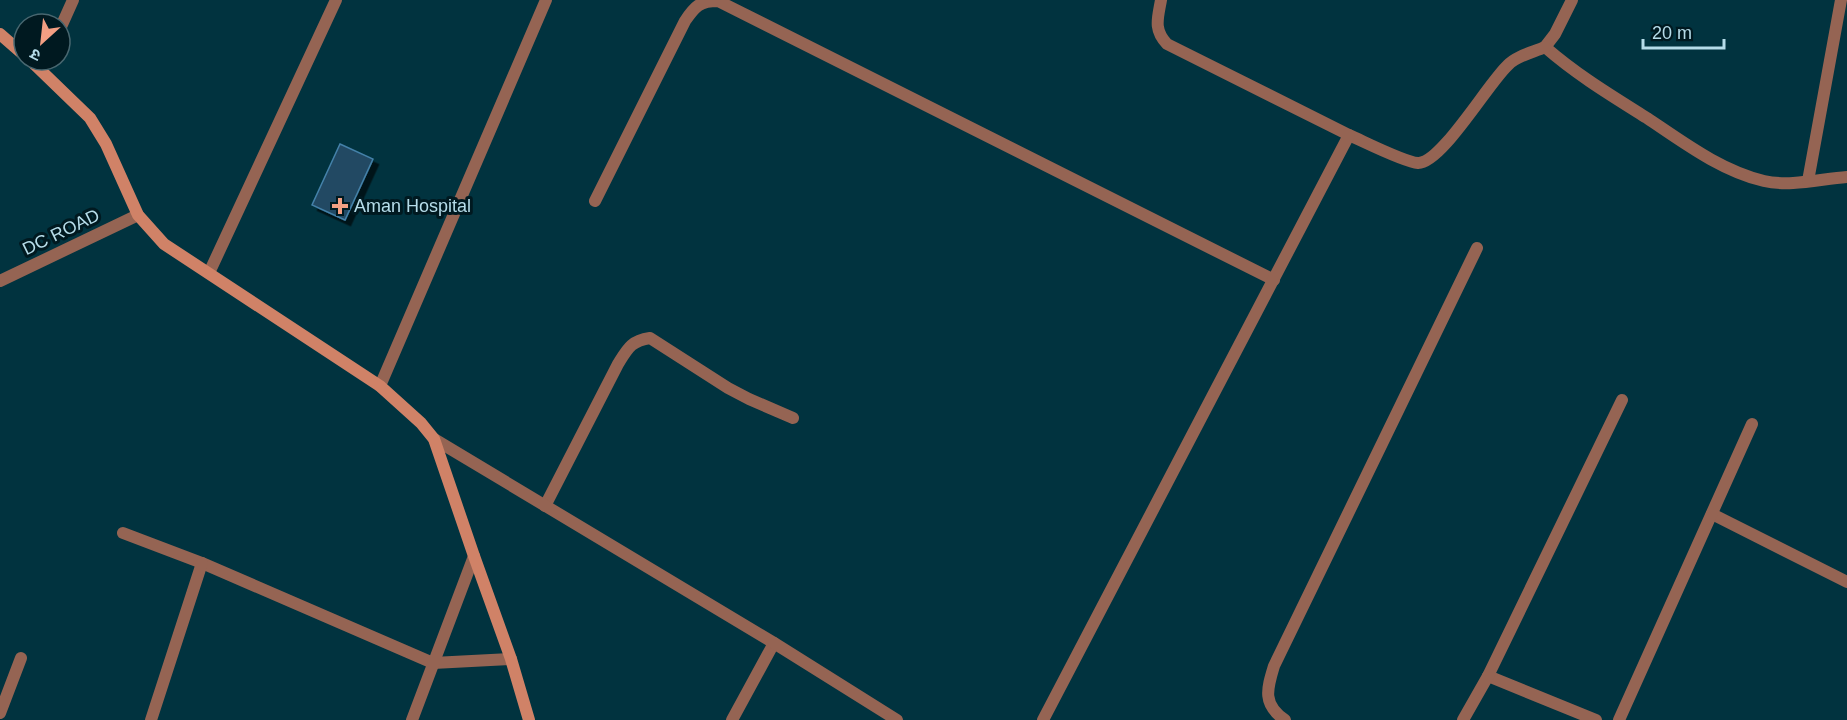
<svg xmlns="http://www.w3.org/2000/svg" width="1847" height="720" font-family="Arial,'Noto Sans Devanagari',sans-serif">
	<style>
		.building { fill: #234a63; stroke: #4481a9; stroke-width: 1.5; filter: url(#shadow) }
		.lines { fill: none; stroke-linecap: round; stroke-linejoin: round }
		.service { stroke: #956453; stroke-width: 12 }
		.minor { stroke: #956453; stroke-width: 12 }
		.tertiary { stroke: #956453; stroke-width: 12 }
		.secondary { stroke: #d08267; stroke-width: 12 }
		.poi-dot { fill: #f39f83; stroke: #001920; stroke-width: 2 }
		.labels { text-anchor: middle; stroke-width: 6; stroke-linejoin: round; paint-order: stroke }
		.poi-label { font-size: 18px; fill: #b5dce9; stroke: #001920; text-anchor: start }
		.street-label { font-size: 18px; fill: #b5dce9; stroke: #001920 }
	</style>
	<defs>
		<filter id="shadow"><feDropShadow dx="5.5" dy="5.5" stdDeviation="0" flood-color="#0009"/></filter>
	</defs>
	<rect width="100%" height="100%" fill="#01333f"/>
	<path class="building" d="M340,144L373,159L345,220L312,205Z"/>
	<g class="lines">
		<path class="service" d="M545,506L618,364C628,348 631,341 650,338L728,388L749,399L793,418"/>
		<g class="minor">
			<path d="M1572,0L1555,34L1545,47C1577,75 1612,96 1647,118C1683,142 1721,171 1764,181C1791,187 1820,179 1847,177"/>
			<path d="M60,29L73,0"/>
			<path d="M41,69L46,60"/>
			<path d="M1349,135C1365,142 1404,162 1418,163C1441,164 1489,82 1508,65C1516,56 1534,52 1545,47"/>
			<path d="M1808,181L1841,0"/>
			<path d="M595,201L685,21C695,6 700,1 718,1L1274,280"/>
			<path d="M209,273L336,0"/>
			<path d="M380,386L546,0"/>
			<path d="M1712,514L1847,582"/>
			<path d="M123,533L202,563L433,663L511,659"/>
			<path d="M1488,676L1596,720"/>
			<path d="M0,713L21,658"/>
			<path d="M151,720L202,563"/>
			<path d="M412,720L474,556"/>
			<path d="M732,720L774,643"/>
			<path d="M1043,720L1349,135L1167,44C1153,29 1158,18 1161,0"/>
			<path d="M1285,720C1262,704 1267,689 1274,666L1477,248"/>
			<path d="M1463,720L1488,676L1622,400"/>
			<path d="M1619,720L1752,424"/>
		</g>
		<g class="tertiary">
			<path d="M0,281L138,215"/>
			<path d="M434,439L774,643L897,720"/>
		</g>
		<g class="secondary">
			<path d="M0,34L24,55"/>
			<path d="M30,60L90,118L106,144L138,215L164,244L380,386L421,423L434,439L474,556L511,659L529,720"/>
		</g>
	</g>
	<path class="poi-dot" d="M337 197h6v6h6v6h-6v6h-6v-6h-6v-6h6z"/>
	<g class="labels">
		<g class="poi-label">
			<text x="354" y="212">Aman Hospital</text>
		</g>
		<g class="street-label">
			<text transform="translate(61 232) rotate(-26)" y="6">DC ROAD</text>
		</g>
	</g>
	<g transform="translate(42 42) rotate(207)"><circle r="28" fill="#001920" stroke="#486770" stroke-width="1.5"/>
	<path d="M0-4.5L10 22L0 15L-10 22Z" fill="#f39f83"/>
	<text y="-9" font-size="16" font-weight="bold" text-anchor="middle" fill="#b5dce9">उ</text>
	</g>
	<path d="M1643 39v9h81v-9" fill="none" stroke="#b5dce9" stroke-width="3"/>
	<text x="1652" y="39" font-size="18" fill="#b5dce9" stroke="#001920" stroke-width="4.5" paint-order="stroke">20 m</text>
</svg>
